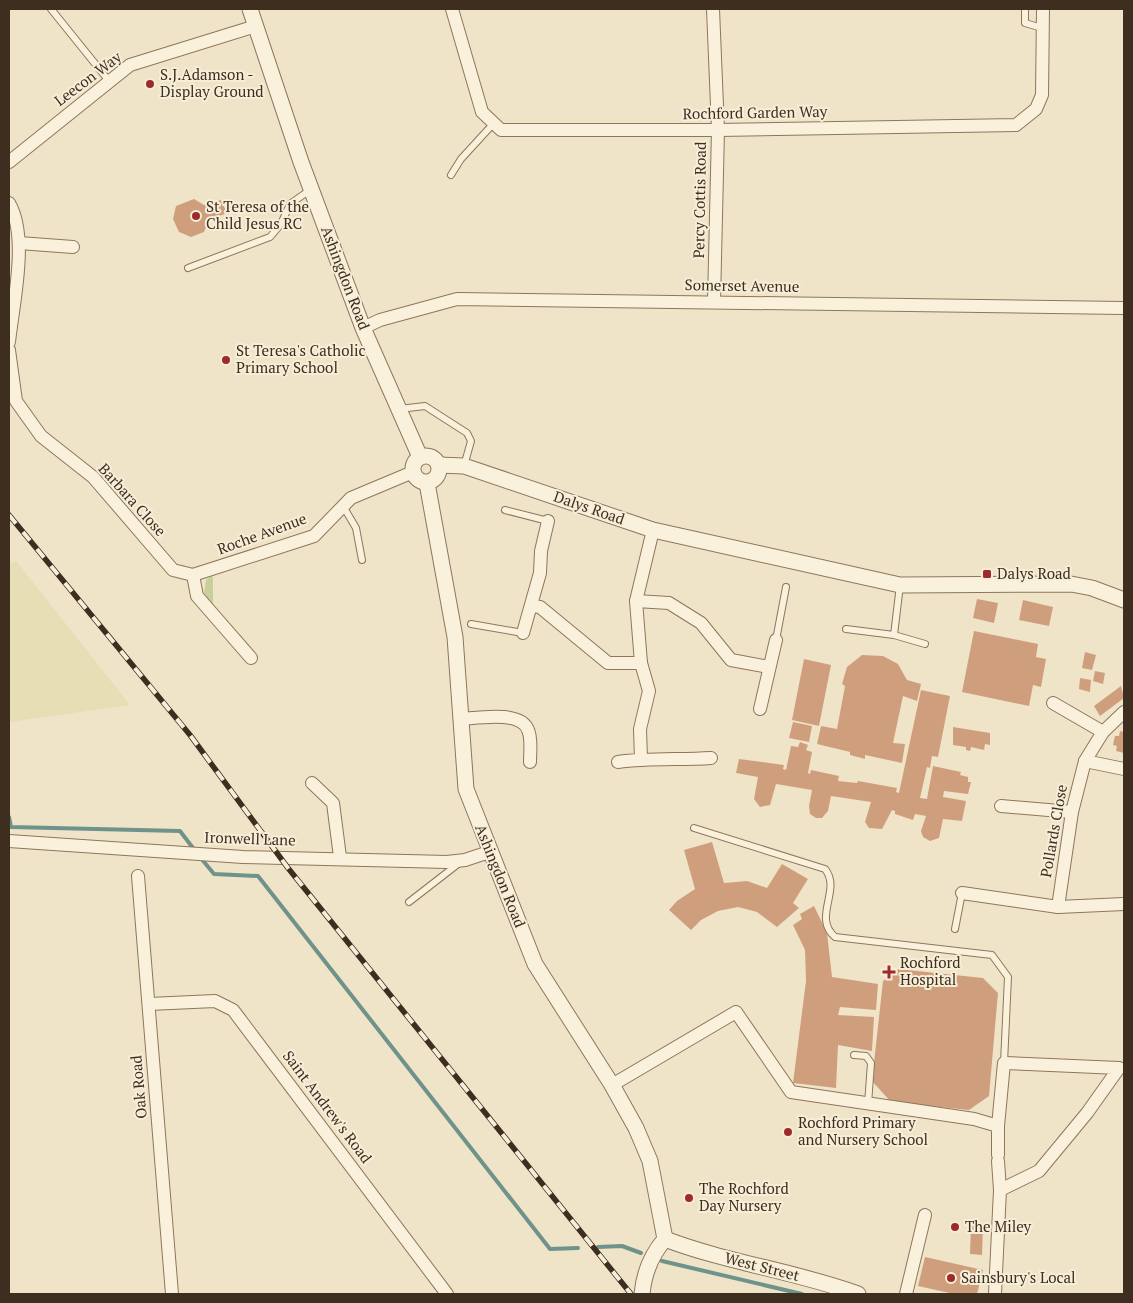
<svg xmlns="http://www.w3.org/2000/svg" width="1133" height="1303" font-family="'PT Serif',serif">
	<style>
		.farmland { fill: #e6deb5 }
		.green { fill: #c9cf9b }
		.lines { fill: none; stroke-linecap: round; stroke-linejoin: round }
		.stream { stroke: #6f938a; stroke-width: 4 }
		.building { fill: #cf9f7d }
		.service-casing { stroke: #8d765c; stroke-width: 8 }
		.minor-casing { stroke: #8d765c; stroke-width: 14 }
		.tertiary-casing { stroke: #8d765c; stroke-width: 17 }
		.service { stroke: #faf1dc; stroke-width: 6 }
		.minor { stroke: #faf1dc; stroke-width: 12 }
		.tertiary { stroke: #faf1dc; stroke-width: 15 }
		.rail-casing { stroke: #3d2e20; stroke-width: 5.5 }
		.rail { stroke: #f7eed8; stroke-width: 4; stroke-dasharray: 11; stroke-linecap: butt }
		.poi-dot { fill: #9e2a2b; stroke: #f7eed8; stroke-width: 2 }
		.labels { text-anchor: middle; stroke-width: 4; stroke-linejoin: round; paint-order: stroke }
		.poi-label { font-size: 15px; fill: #3d2e20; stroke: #f7eed8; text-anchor: start }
		.street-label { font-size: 15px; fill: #3d2e20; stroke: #f7eed8 }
	</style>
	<rect width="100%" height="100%" fill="#f0e4c8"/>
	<path class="farmland" d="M16,561L130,705L9,722V564Z"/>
	<path class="green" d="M212,575L213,578V606L204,593L206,580Z"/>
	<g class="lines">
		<g class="stream">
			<path d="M9,817L11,827L180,831L193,848"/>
			<path d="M200,857L214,874L258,876L550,1249L578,1248"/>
			<path d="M598,1247L622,1246L641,1253"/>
			<path d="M662,1261L802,1294"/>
		</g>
	</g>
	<g class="building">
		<path d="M194,199L204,205L221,200L227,213L209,220L204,232L191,237L179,232L173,219L176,206Z"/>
		<path d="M977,599L998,603L994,623L973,618Z"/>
		<path d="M1023,600L1053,607L1049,626L1019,620Z"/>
		<path d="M974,631L1038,644L1036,657L1046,659L1041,687L1033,685L1029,706L962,692Z"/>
		<path d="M1085,652L1096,655L1092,670L1082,668Z"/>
		<path d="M862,655L883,656L898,664L907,680L921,684L917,701L903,696L893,743L905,744L902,763L865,755V759L850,755V752L817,744L821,726L837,729L845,686L842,684L847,667Z"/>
		<path d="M804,659L831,665L819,726L792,720Z"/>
		<path d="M1095,671L1105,673L1103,684L1093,681Z"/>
		<path d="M1080,678L1091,680L1090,692L1079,689Z"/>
		<path d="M1121,686L1124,698L1100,716L1094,706Z"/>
		<path d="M921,690L950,696L938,757L932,756L930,768L927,767L920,798L927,799L933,766L961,772L960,775L968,777V782H971L968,794L944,791L943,797L966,801L962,821L943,819L939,838L930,841L923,837L921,831L926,816L915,814L913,820L895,814V811L892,810L882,829L869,828L865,822L871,802L831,796L828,811L822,818H816L810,814L809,806L812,790L776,784L770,805L760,807L754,799L758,777L736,773L739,759L784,765L783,769L786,770L791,746L798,747L800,742L808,745L806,750L812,752L808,773L810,774L811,770L839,776L838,781L857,783L858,781L897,788L896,792L899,793Z"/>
		<path d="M793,722L812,726L809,742L789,738Z"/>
		<path d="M953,727L990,733V745L985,744L984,750L971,747L970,751L966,750V747L953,745Z"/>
		<path d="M1120,731L1124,732V753L1116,751L1117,746L1113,745L1115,736H1119Z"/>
		<path d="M712,842L724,883L747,881L767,888L782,864L808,879L793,903L799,908L777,927L757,912L738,907L718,911L701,920L691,930L669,910L677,901L695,889L684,850Z"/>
		<path d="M814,906L827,933L832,977L878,984L876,1010L840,1007L838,1015L874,1017L872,1051L838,1045L836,1088L793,1083L806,981L805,950L793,925L802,919L800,914Z"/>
		<path d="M898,969L983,978L998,993L989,1096L969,1110L891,1102L872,1081L883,981Z"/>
		<path d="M971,1225L983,1226L982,1255L970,1254Z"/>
		<path d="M925,1257L983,1270L977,1294H954L918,1286Z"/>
	</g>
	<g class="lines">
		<defs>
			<g id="service">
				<path d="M51,9L109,81"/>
				<path d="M1025,9V23L1042,28"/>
				<path d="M451,175L461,159L494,123"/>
				<path d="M188,268L270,237L281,224L290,204L310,190"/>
				<path d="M399,409L425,406L467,433L471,441L464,466"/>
				<path d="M343,506L356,528L362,560"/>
				<path d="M505,510L548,521"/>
				<path d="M471,624L523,633"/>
				<path d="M846,629L894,635L925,644"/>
				<path d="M894,635L900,585"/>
				<path d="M776,640L786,587"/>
				<path d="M694,828L825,869C842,890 812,917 835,937L992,955L1008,977L1004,1063"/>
				<path d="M409,902L458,864"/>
				<path d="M955,929L962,893"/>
				<path d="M854,1055L866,1056L871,1063L868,1104"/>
			</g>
			<g id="minor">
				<path d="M452,9L482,112L501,130H718L1016,125L1036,109L1042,95L1043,9"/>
				<path d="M713,9L718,130L714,302"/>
				<path d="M9,162L130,65L256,26"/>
				<path d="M9,203C29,237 13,304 9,342"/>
				<path d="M19,243L73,247"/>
				<path d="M363,328L380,320L457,299L1124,308"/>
				<path d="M9,350L16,401L41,436L93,477L173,570L193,575L197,596L251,658"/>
				<path d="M193,575L314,536L351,498L413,472"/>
				<path d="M636,601L669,603L701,623L731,660L769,667"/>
				<path d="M532,606L540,607L608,663H641"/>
				<path d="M523,633L540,573L541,551L548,521"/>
				<path d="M1053,703L1103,732"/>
				<path d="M760,709L776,640"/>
				<path d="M461,719C477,718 521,710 528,730C532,738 530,752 530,762"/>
				<path d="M641,759L640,729L649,691L641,663L636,601L653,530"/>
				<path d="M1085,761L1124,769"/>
				<path d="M618,762C649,758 680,760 711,758"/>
				<path d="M312,783L333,803L340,857"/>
				<path d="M1001,806L1072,812"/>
				<path d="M9,841L243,857L447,862L465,860L489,852"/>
				<path d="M138,876L172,1294"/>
				<path d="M962,893L1058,907L1124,904"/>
				<path d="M1058,907L1072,812L1085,761L1103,732L1124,712"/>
				<path d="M149,1004L215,1001L233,1010L447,1294"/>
				<path d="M612,1085L736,1012L791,1092L974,1119L998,1126V1155"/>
				<path d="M998,1161L1000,1190"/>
				<path d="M906,1294L925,1215"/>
				<path d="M995,1294L1000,1190L1039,1171L1087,1113L1119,1068L1004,1063L998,1126"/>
			</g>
			<g id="tertiary">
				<path d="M250,9L301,162L363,328L420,457"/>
				<circle cx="426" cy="469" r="13"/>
				<path d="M439,465L464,466L653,530L900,585L1071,584L1092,588L1124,600"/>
				<path d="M427,483L455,637L466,789L535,964L612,1085L636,1128L650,1161L665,1239"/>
				<path d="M665,1239C728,1263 795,1271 858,1294"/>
				<path d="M642,1294C644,1273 651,1255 665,1239"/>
			</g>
		</defs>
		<use href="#service" class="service-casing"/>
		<use href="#minor" class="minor-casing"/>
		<use href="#tertiary" class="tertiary-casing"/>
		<use href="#service" class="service"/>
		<use href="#minor" class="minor"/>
		<use href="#tertiary" class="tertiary"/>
		<defs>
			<path id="rail" d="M9,515L190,735L288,868L631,1294"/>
		</defs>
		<use href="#rail" class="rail-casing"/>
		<use href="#rail" class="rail"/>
	</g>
	<g class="poi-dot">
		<circle cx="150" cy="84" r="5"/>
		<circle cx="196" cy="216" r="5"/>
		<circle cx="226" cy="360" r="5"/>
		<rect x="982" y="569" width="10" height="10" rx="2.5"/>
		<path d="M886.5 964.5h5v5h5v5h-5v5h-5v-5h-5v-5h5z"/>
		<circle cx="788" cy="1132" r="5"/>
		<circle cx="689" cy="1198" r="5"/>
		<circle cx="955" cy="1227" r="5"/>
		<circle cx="951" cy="1278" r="5"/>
	</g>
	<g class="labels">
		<g class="poi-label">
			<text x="160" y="80">S.J.Adamson -<tspan x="160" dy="17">Display Ground</tspan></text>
			<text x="206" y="212">St Teresa of the<tspan x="206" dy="17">Child Jesus RC</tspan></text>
			<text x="236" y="356">St Teresa's Catholic<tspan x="236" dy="17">Primary School</tspan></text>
			<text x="997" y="579">Dalys Road</text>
			<text x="900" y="968">Rochford<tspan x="900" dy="17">Hospital</tspan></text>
			<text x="798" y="1128">Rochford Primary<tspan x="798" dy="17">and Nursery School</tspan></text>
			<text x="699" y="1194">The Rochford<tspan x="699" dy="17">Day Nursery</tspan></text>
			<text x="965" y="1232">The Miley</text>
			<text x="961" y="1283">Sainsbury's Local</text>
		</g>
		<g class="street-label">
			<text transform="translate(88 79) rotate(-37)" y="5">Leecon Way</text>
			<text transform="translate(755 113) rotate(-1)" y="5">Rochford Garden Way</text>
			<text transform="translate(700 200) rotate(-89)" y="5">Percy Cottis Road</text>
			<text transform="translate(345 278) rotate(69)" y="5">Ashingdon Road</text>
			<text transform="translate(742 286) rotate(1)" y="5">Somerset Avenue</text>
			<text transform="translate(132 500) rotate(48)" y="5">Barbara Close</text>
			<text transform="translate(589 508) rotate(19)" y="5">Dalys Road</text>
			<text transform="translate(262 534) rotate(-20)" y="5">Roche Avenue</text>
			<text transform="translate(1054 831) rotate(-80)" y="5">Pollards Close</text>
			<text transform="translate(250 839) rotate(2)" y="5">Ironwell Lane</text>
			<text transform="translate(500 876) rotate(68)" y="5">Ashingdon Road</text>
			<text transform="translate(139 1087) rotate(-95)" y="5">Oak Road</text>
			<text transform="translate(327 1107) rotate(53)" y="5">Saint Andrew's Road</text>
			<text transform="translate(762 1267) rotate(14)" y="5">West Street</text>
		</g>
	</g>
	<rect width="1133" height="1303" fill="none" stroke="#3d2e20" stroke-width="20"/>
</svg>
